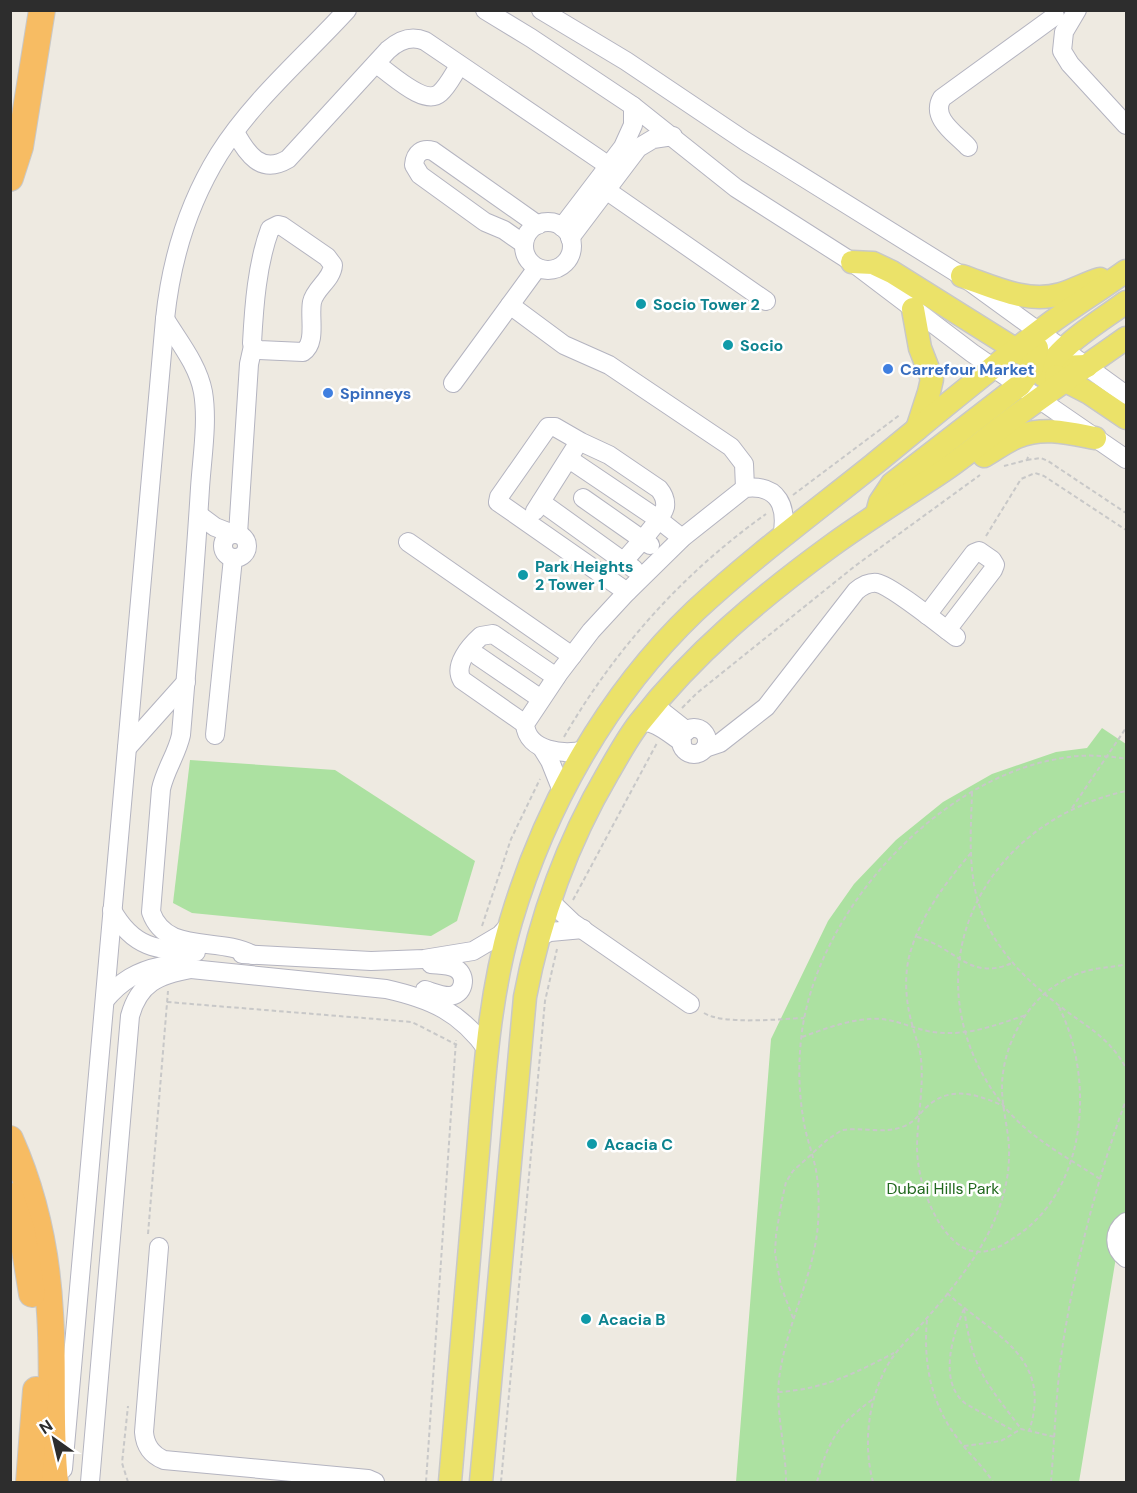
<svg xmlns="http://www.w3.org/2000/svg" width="1137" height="1493" font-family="'DM Sans',sans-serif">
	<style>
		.green { fill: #ace1a1 }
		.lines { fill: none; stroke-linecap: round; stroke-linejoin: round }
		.minor-casing { stroke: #b4b4c0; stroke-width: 20 }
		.major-casing { stroke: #c8c8c8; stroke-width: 25 }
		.highway-casing { stroke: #c8c8c8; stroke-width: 28 }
		.path { stroke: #c8c8c8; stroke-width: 2; stroke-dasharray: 4.5 3; stroke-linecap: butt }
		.minor { stroke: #fff; stroke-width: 18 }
		.major { stroke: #ebe269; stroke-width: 22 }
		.highway { stroke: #f7bc63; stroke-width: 26 }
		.culture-dot { fill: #0f9aa8; stroke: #fff; stroke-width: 2 }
		.shop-dot { fill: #3f7fe0; stroke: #fff; stroke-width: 2 }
		.labels { text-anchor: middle; stroke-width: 5; stroke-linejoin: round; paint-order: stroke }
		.culture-label { font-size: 16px; font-weight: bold; fill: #0d838f; stroke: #fff; text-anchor: start }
		.shop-label { font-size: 16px; font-weight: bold; fill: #366cbe; stroke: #fff; text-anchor: start }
		.park-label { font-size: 16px; fill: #22691f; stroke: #fff }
	</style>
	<rect width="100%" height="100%" fill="#eeeae1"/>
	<g class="green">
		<path d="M1102,728L1126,744V1217L1119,1239L1079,1482H736L771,1039L828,921L854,884L896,840L943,802L992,774L1056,752L1087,748Z"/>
		<path d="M190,760L335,770L475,861L457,921L431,936L192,913L173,903Z"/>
	</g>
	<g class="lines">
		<defs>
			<g id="minor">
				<path d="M485,10L531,38L633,106L736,188L852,262L972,353L1126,459"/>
				<path d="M541,10L626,61L745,141L962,276L1126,395"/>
				<path d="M1077,10L1064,32L1062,51L1070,64L1126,125"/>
				<path d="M376,64C391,73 424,107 440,93C448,86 453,75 459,66"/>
				<path d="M235,132C247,154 261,175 288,159L388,50C398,41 411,35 425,41L609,166"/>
				<path d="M968,147C956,134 930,118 942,98L1055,16"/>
				<path d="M606,190L766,301"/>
				<circle cx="548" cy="246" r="24"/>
				<path d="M278,225L282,226L327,257L333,265C332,280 315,288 312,302C309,317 317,343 303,352L259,350L253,346L252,343C254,306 257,264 270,229Z"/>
				<path d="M562,227L623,147L633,125V106"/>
				<path d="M570,238L638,148L653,139L673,136"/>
				<path d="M524,244L504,230L485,222L420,175L414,165C415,153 422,148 433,151L538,225"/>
				<path d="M510,305L564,345L609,365L731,447L744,464L745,488"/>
				<path d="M165,319C179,342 198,365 203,392C208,422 202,457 200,488C195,570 188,653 181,735C177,754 165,770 161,789L151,912C166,955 218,936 253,955"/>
				<path d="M453,383L537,268"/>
				<path d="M569,459L658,519L682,538"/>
				<path d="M583,498L650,545"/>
				<path d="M541,502L634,569"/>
				<path d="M535,511L575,448"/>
				<path d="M199,515L215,527L233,534"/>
				<circle cx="235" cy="546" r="12"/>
				<path d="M238,534L249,364L253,346"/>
				<path d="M408,542L572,656"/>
				<path d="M624,561C633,550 662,520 665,507C666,500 664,495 659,489L609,455L581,442L555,427H548L499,497L498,502L627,592"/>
				<path d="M927,615L974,553L979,551L992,560L995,565L993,570L947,630"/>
				<path d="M478,656L541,699"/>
				<path d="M654,705L687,731"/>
				<path d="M639,723C655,719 669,734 682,742"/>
				<path d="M525,724L462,680C453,665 470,646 481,636L493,634L556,677"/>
				<circle cx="694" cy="741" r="13"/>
				<path d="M215,735L233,558"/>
				<path d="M127,748L186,682"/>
				<path d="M542,748L550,761L562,791"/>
				<path d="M705,748L720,743L766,707L856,591C862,586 869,582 877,583C892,586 941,626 956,637"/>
				<path d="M585,750C564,755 527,752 525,724L559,673L591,631L627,592L682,538L745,488C779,484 788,507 782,537"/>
				<path d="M550,901L573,923L690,1004"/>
				<path d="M112,910C133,948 157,950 196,952"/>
				<path d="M538,937L550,932L583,929"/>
				<path d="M242,954L371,961L424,959L473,951L500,935L511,923"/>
				<path d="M425,990C432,992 441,996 449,996C463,996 469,976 455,968C449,965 439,965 431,964"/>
				<path d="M105,1000C121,981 137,971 162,966L386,989C431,999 461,1012 488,1051"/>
				<path d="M1126,1222C1113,1232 1113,1248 1126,1258"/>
				<path d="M159,1247L144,1432C145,1446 152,1455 164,1460L368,1479L375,1482"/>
				<path d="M63,1469L165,319C171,261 188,204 219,154C253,100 304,57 347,10"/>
				<path d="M90,1482L130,1016C139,983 158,975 191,969"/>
			</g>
			<g id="major">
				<path d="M852,262L873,263L892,272L1034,361L1058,367L1087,366"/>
				<path d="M962,276C994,287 1027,304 1061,294C1074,290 1087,283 1100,279"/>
				<path d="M913,309L920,348L932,379L929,392L917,429"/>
				<path d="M1044,376C1055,347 1101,321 1126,302"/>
				<path d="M1056,376L1089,393L1126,418"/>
				<path d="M984,456C995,450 1005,442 1017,437C1043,426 1069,433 1095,438"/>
				<path d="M877,513L880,502L892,484L1020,385L1031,370L1037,348"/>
				<path d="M450,1482C459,1376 468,1270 477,1164C484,1083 488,1000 511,921C545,806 607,695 695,611C751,559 813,513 873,465C932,417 991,367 1053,321C1077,304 1102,288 1126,271"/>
				<path d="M481,1482L525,997C540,917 567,843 608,773C618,756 628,737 640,722C693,654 761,597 831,546C868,519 908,495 946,469C972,451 995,431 1020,413C1055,387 1091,363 1126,338"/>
			</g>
			<g id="highway">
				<path d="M10,178L20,147L42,10"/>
				<path d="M10,1139C34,1193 47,1253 50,1313C54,1369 49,1426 55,1482"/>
				<path d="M10,1196L22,1232L32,1294"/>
				<path d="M29,1482L36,1390"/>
			</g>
		</defs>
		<use href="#minor" class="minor-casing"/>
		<use href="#major" class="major-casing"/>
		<use href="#highway" class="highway-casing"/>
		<g class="path">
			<path d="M947,371L954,367L960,371"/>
			<path d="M1027,460L1041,458L1048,461L1126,513"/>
			<path d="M1004,466L1027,460L1029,454"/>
			<path d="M793,495L901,414"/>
			<path d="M986,536L1021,479L1035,473L1044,476L1126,530"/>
			<path d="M682,708L697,693L855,566L980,475"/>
			<path d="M564,737C615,649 683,573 766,514"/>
			<path d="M972,792C971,827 968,864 977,898C989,942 1021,976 1056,1003C1084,1026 1107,1034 1126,1068"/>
			<path d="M1072,808L1126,728"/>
			<path d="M971,853C945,883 919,918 909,957C904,979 906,1003 912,1024C915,1036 920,1048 921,1059C924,1090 917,1119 917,1150C918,1174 925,1197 937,1219C944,1231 954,1244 968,1250C987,1256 1002,1246 1018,1235C1088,1187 1095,1077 1058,1005"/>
			<path d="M573,900L657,743"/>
			<path d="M482,926L511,839L540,779"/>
			<path d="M917,937C956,947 969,982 1012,963"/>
			<path d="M167,1002L412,1022L457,1045"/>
			<path d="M704,1013C723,1025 780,1019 804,1018"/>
			<path d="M802,1037C827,1028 855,1017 882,1019C904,1022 923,1033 945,1033C974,1034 999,1024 1026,1015"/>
			<path d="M1100,1179C1067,1157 1028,1137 1003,1105C905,979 977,824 1126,791"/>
			<path d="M148,1234L168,991"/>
			<path d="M947,1293C992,1335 1054,1356 1029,1431"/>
			<path d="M964,1309C952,1336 938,1383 966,1404L1014,1431"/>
			<path d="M964,1309C967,1328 970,1347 978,1365C988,1388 1006,1408 1021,1429"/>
			<path d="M793,1318L781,1286L775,1253L776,1235L782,1200L786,1182L793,1171L827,1140L842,1130C861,1127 884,1134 902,1127C915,1123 920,1112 930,1104C954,1085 980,1096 1004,1106"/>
			<path d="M927,1320C923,1363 931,1404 958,1439C969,1454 983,1466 993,1482"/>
			<path d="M778,1392C825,1389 853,1374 894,1353"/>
			<path d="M964,1446L1001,1441L1021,1429L1055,1437"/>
			<path d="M128,1482L122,1463L128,1406"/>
			<path d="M426,1482L456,1040"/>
			<path d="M501,1482L545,1001L557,949"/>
			<path d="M786,1482C786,1445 774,1409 780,1372C788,1321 814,1275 818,1224C819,1209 819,1192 817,1177C815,1159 807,1141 804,1123C799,1095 798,1068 801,1040C813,916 934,781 1057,759C1080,754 1104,755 1126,759"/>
			<path d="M817,1482C829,1439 837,1426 873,1399"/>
			<path d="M873,1482C863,1445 868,1402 886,1368C896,1349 913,1335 926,1319C950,1292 974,1262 990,1230C1001,1207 1009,1181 1009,1156C1010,1133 1002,1111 1002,1088C1002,1062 1011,1037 1025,1016C1041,992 1067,974 1095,969C1106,967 1116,967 1126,964"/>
			<path d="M1051,1482C1055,1434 1056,1385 1064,1337C1077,1257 1098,1176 1126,1100"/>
		</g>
		<use href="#minor" class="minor"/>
		<use href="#major" class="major"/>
		<use href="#highway" class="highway"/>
	</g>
	<g class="culture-dot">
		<circle cx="641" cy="304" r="6"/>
		<circle cx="728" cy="345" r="6"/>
		<circle cx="523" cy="575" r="6"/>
		<circle cx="592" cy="1144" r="6"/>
		<circle cx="586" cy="1319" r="6"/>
	</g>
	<g class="shop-dot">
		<circle cx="888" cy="369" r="6"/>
		<circle cx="328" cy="393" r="6"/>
	</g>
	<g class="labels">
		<g class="culture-label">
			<text x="653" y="310">Socio Tower 2</text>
			<text x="740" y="351">Socio</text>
			<text x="535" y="572">Park Heights<tspan x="535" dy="18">2 Tower 1</tspan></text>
			<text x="604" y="1150">Acacia C</text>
			<text x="598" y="1325">Acacia B</text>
		</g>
		<g class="shop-label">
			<text x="900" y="375">Carrefour Market</text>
			<text x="340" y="399">Spinneys</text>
		</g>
		<g class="park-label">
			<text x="943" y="1194">Dubai Hills Park</text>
		</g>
	</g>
	<rect width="1137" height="1493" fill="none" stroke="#2d2d2d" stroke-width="24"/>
	<g transform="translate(54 1439) rotate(326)" stroke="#ffffff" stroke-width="4.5" paint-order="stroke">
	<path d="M0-4.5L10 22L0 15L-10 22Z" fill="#2d2d2d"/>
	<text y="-9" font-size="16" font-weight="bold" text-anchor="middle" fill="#2d2d2d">N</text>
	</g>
</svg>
